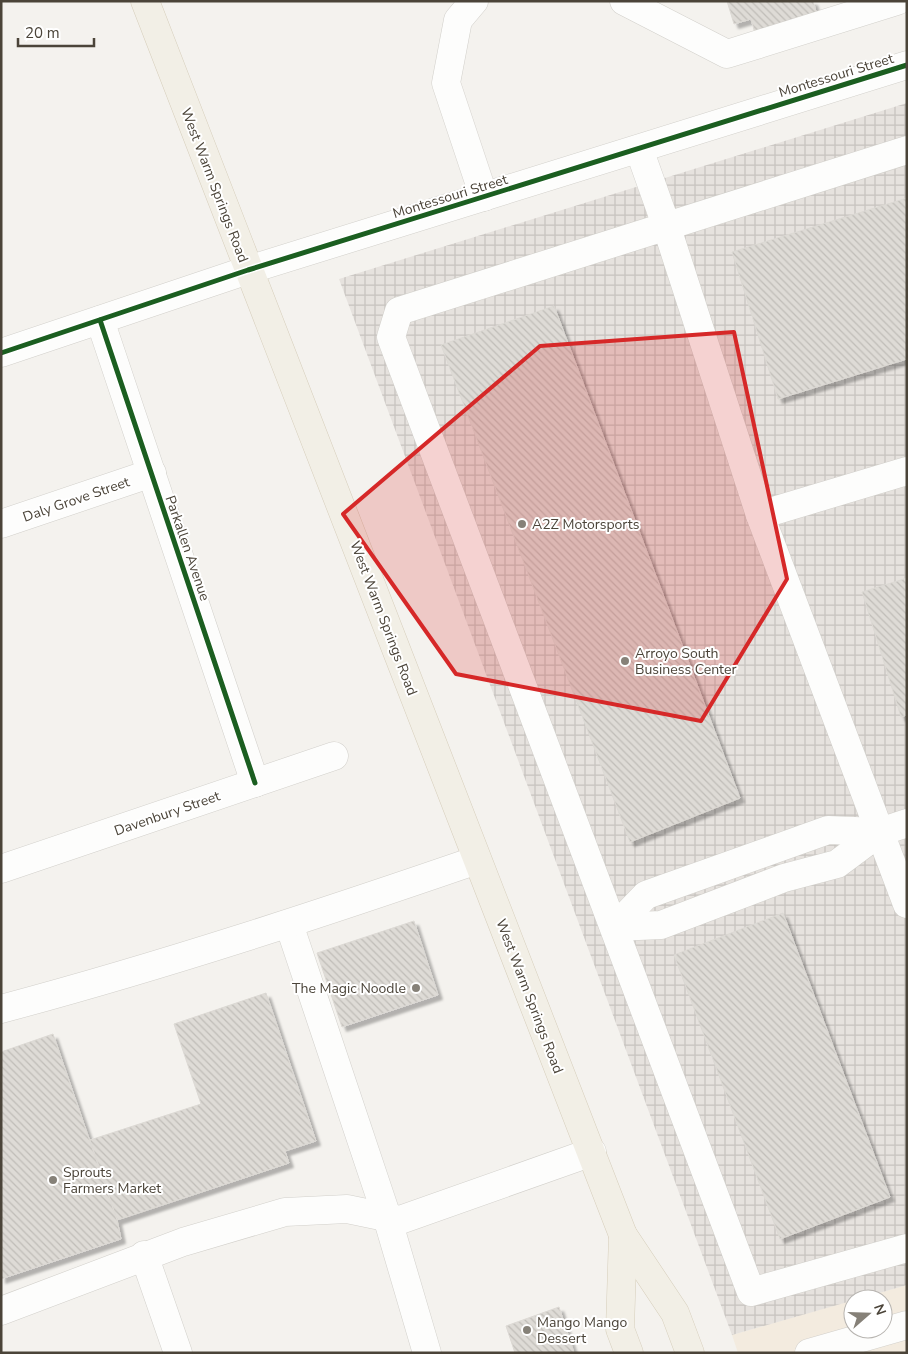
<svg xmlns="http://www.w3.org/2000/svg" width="908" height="1354" font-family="'Nunito Sans',sans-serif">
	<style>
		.commercial { fill: #f3ebdf }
		.industrial { fill: url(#industrial-grid) }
		.building { fill: url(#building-back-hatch); stroke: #dcd9d4; filter: url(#shadow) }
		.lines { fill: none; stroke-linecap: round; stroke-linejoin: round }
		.minor-casing { stroke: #d2d0cb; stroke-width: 29 }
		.major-casing { stroke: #d6cebb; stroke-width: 29 }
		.minor { stroke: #fdfdfc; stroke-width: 28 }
		.major { stroke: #f2efe6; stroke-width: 28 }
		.cycleway-casing { stroke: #fff; stroke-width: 8 }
		.cycleway { stroke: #1b5e20; stroke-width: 5 }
		.marked { fill: #d62828; fill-opacity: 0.2; stroke: #d62828; stroke-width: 4; stroke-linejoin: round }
		.poi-dot { fill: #868178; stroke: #fff; stroke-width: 2 }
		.labels { text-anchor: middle; stroke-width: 4; stroke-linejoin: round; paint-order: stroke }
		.street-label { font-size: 14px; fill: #4b4439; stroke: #fff }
		.poi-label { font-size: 14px; fill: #4b4439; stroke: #fff; text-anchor: start }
	</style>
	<defs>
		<pattern id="industrial-grid" width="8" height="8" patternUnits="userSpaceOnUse" patternTransform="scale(1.25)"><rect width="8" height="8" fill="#e6e2de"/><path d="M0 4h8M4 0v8" fill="none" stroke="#c7c3bf"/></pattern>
		<pattern id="building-back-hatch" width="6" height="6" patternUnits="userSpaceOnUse" patternTransform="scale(1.25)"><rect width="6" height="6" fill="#dedbd6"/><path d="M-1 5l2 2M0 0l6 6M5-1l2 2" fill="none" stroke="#c0bdb8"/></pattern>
		<filter id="shadow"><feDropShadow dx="4.5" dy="4.5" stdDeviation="1" flood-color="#0004"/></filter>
	</defs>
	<rect width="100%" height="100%" fill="#f4f2ee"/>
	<path class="commercial" d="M907,1285V1353H738L732,1335L853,1300V1329H883V1299H857Z"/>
	<path class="industrial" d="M907,103V1285L732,1335L339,279Z"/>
	<g class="building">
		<path d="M727,1H813L818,18L756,37L751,19L734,24Z"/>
		<path d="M907,198V359L778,399L732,252Z"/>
		<path d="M554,306L740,798L630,842L441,345Z"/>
		<path d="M907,578V715L901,717L862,592Z"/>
		<path d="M783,913L890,1197L780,1239L674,955Z"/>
		<path d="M414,921L438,995L342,1027L317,953Z"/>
		<path d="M266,993L316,1141L285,1151L289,1163L117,1220L90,1140L201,1104L174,1024Z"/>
		<path d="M53,1034L117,1220L121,1239L1,1279V1052Z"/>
		<path d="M559,1307L574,1353H515L506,1326Z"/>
	</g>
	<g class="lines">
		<defs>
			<g id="minor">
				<path d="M474,1L458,20L446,83L484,197"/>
				<path d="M624,1L727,54L897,1"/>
				<path d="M639,149L666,225L760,515L907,904"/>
				<path d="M907,150L399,311L391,337L751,1292L907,1248"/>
				<path d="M100,320L255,783"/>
				<path d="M1,353L248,270L907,65"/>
				<path d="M760,515L907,471"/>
				<path d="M1,524L152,473"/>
				<path d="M1,869L334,756"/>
				<path d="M289,924L387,1217L427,1353"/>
				<path d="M615,927L646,895L828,830L880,832L907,823"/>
				<path d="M615,927L661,925L784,878L837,864L880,832"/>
				<path d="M1,1009C162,966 320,914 477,860"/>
				<path d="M144,1255L178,1353"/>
				<path d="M1,1311L183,1242L285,1212L347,1209L400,1220L592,1152"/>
				<path d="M809,1353L907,1325"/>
			</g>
			<g id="major">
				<path d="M145,1L623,1235L675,1313L690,1353"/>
				<path d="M623,1235L620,1329L629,1353"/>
			</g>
		</defs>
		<use href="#minor" class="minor-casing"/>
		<use href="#major" class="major-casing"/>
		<use href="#minor" class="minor"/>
		<use href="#major" class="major"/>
		<defs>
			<g id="cycleway">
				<path d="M100,320L255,783"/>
				<path d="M1,353L248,270L907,65"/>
			</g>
		</defs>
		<use href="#cycleway" class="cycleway-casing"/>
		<use href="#cycleway" class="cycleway"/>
	</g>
	<path class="marked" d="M734,332L787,579L701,721L456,674L343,514L540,346Z"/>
	<g class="poi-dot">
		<circle cx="522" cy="524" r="5"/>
		<circle cx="625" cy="661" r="5"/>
		<circle cx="416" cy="988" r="5"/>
		<circle cx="53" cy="1180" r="5"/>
		<circle cx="527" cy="1330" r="5"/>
	</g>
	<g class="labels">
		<g class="street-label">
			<text transform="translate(836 75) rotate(-17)" y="5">Montessouri Street</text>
			<text transform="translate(215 185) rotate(69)" y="5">West Warm Springs Road</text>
			<text transform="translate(450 196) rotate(-17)" y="5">Montessouri Street</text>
			<text transform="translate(76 499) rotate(-19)" y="5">Daly Grove Street</text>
			<text transform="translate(188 548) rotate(71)" y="5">Parkallen Avenue</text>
			<text transform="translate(384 618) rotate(69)" y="5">West Warm Springs Road</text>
			<text transform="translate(167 813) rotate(-19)" y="5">Davenbury Street</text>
			<text transform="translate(530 996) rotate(69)" y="5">West Warm Springs Road</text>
		</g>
		<g class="poi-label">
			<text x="532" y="529">A2Z Motorsports</text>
			<text x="635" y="658">Arroyo South<tspan x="635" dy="16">Business Center</tspan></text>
			<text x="406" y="993" text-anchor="end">The Magic Noodle</text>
			<text x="63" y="1177">Sprouts<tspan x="63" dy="16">Farmers Market</tspan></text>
			<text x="537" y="1327">Mango Mango<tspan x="537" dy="16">Dessert</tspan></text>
		</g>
	</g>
	<rect width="908" height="1354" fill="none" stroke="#4b4439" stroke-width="5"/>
	<g transform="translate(868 1314) rotate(70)"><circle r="24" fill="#ffffff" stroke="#b7b4b0"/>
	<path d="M0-4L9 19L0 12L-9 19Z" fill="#868178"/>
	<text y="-8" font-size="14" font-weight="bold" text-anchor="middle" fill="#4b4439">N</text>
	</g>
	<path d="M18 38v8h76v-8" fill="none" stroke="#4b4439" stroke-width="2.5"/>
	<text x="25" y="38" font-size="15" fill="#4b4439" stroke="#ffffff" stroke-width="4" paint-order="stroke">20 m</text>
</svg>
